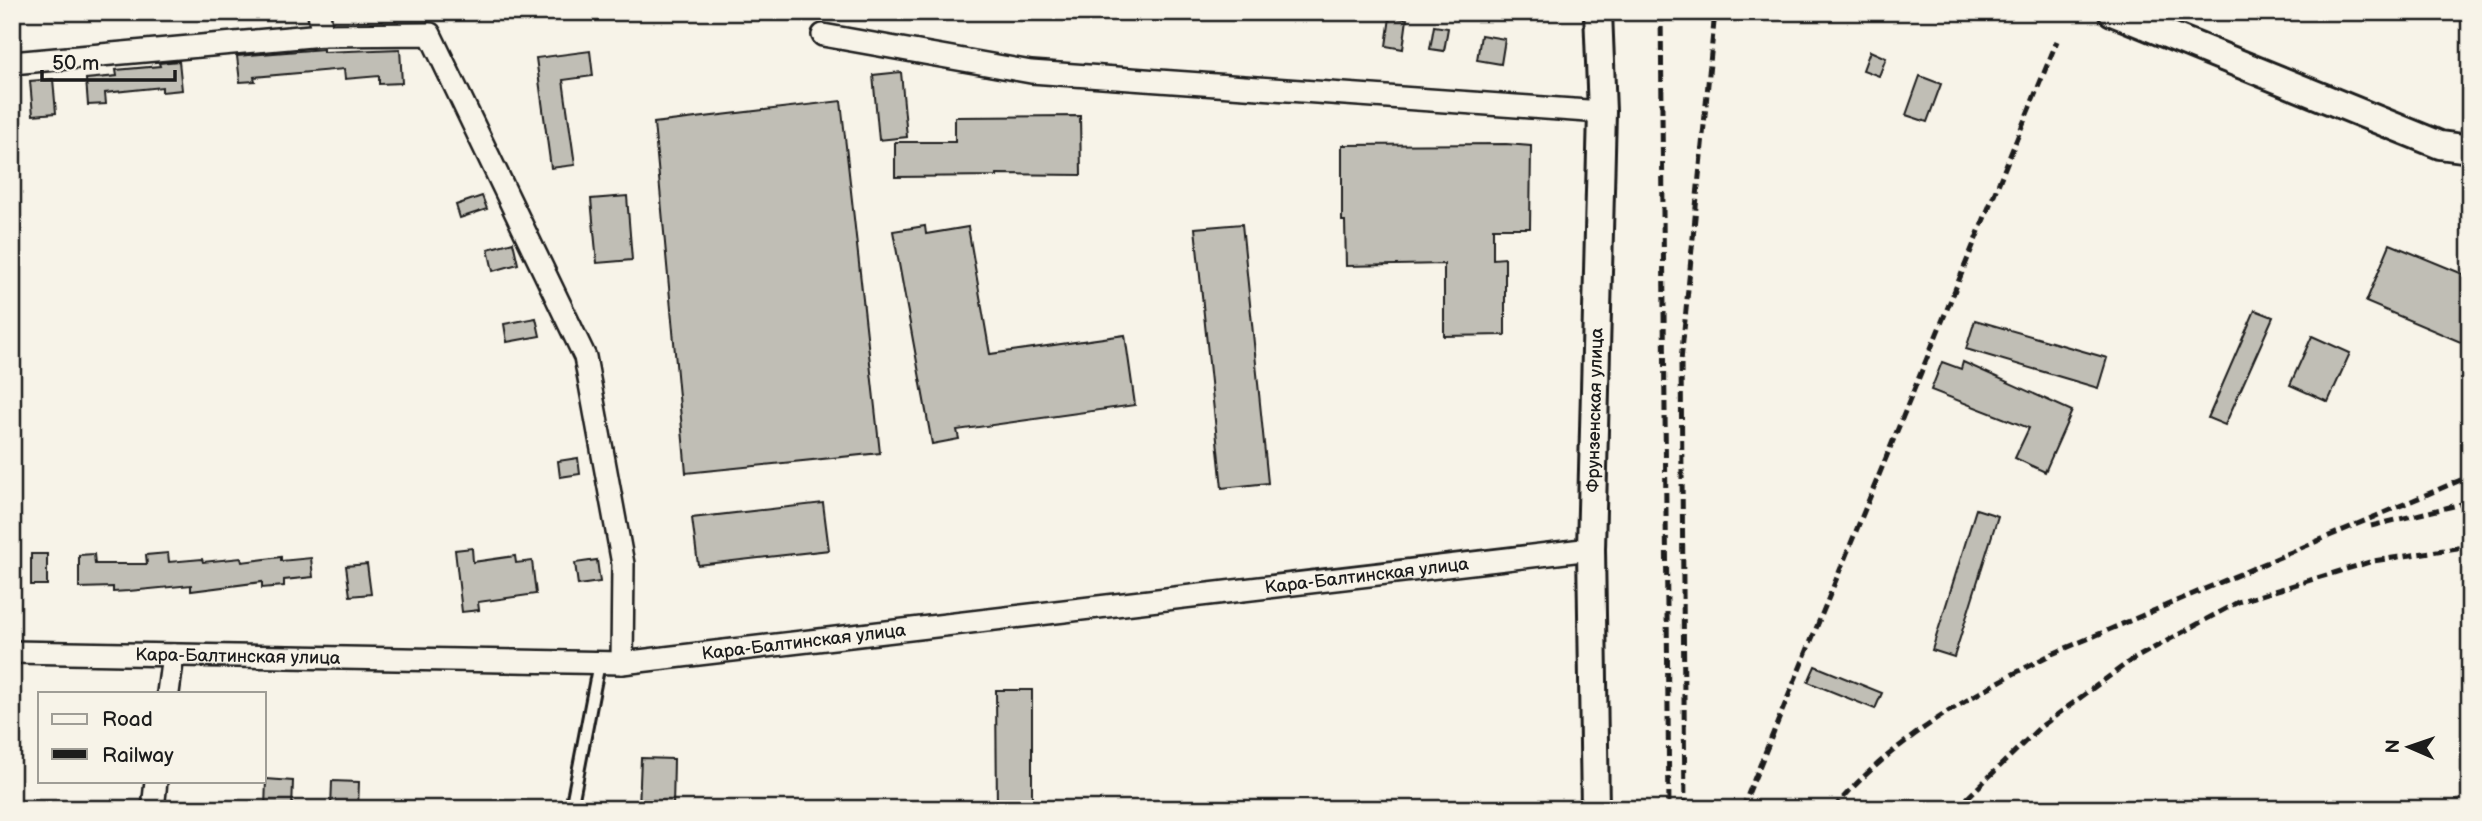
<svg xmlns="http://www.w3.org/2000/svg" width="2482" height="821" font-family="'Balsamiq Sans',sans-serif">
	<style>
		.building { fill: #c0beb5; stroke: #1c1c1c; stroke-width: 2 }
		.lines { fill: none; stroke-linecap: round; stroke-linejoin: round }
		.service-casing { stroke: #1c1c1c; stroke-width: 16 }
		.minor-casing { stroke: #1c1c1c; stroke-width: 26 }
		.tertiary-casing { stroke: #1c1c1c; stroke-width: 32 }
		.service { stroke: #f7f3e8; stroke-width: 10 }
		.minor { stroke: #f7f3e8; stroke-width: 21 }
		.tertiary { stroke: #f7f3e8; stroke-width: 26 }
		.rail { stroke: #1c1c1c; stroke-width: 5; stroke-dasharray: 10 5; stroke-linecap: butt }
		.labels { text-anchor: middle; stroke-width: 5; stroke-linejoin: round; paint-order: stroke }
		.street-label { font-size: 18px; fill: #1c1c1c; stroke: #f7f3e8 }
	</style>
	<rect width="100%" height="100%" fill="#f7f3e8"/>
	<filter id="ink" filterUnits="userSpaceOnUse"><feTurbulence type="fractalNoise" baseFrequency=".0143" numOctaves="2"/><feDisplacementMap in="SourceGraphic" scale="14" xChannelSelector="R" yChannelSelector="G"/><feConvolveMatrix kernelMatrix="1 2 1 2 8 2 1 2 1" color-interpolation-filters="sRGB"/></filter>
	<g filter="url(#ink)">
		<g class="building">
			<path d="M1390,17L1407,19L1403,49L1386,46Z"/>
			<path d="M1434,26L1448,28L1444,51L1430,49Z"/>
			<path d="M1481,35L1505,39L1501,64L1477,60Z"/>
			<path d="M323,49V52L400,49L402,83L379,84V76L345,79L344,69L254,77L255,81L240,82L237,56Z"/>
			<path d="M590,51L593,76L563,80L575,165L551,168L536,58Z"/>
			<path d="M1870,51L1886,58L1879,76L1863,70Z"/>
			<path d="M179,61L182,90L162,92V87L105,93L106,104L88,105L86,79L117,76L116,70L160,66L159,63Z"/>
			<path d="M901,72L907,137L879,140L873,75Z"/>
			<path d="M1920,76L1941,84L1927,122L1906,115Z"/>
			<path d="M53,79L56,113L33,115L30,81Z"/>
			<path d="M841,101L880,453L686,473L654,123Z"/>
			<path d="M1080,116L1081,175L997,174V176L895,177V142H955V117Z"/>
			<path d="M1506,144L1531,146L1530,228H1493V259L1505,258V335L1444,336V264L1346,266L1345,221H1342V145Z"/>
			<path d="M482,196L487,209L460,218L456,205Z"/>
			<path d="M627,196L632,260L597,263L591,199Z"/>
			<path d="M1242,224L1268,483L1222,488L1195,228Z"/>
			<path d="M925,226L926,234L968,227L990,354L1125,335L1135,405L957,430L959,439L932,444L893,231Z"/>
			<path d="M513,242L518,264L493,271L488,249Z"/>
			<path d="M2390,244L2470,277V346L2366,302Z"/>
			<path d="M2255,310L2273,317L2225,425L2208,418Z"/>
			<path d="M536,318L540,336L507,342L504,324Z"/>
			<path d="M1975,320L2107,358L2098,388L1966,349Z"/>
			<path d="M2312,336L2350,353L2328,402L2290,385Z"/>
			<path d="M1942,362L1961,369L1963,362L2072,411L2045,472L2015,458L2029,428L1931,390Z"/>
			<path d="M578,458L580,474L560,477L558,461Z"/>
			<path d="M823,503L829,550L698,565L692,518Z"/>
			<path d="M1976,509L1998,516L1954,657L1932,650Z"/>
			<path d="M472,548L473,562L515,556L516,563L532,561L536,594L478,602L479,610L462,612L455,550Z"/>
			<path d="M168,553L169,562L202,559L203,562L241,558L242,562L281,557V561L311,558L313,577L284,580V586L262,588V582L191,591V585L129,591L113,592V587L79,588V555L94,554L95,564H147L146,555Z"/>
			<rect x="31" y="554" width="16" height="31"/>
			<path d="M597,560L600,582L578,585L575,563Z"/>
			<path d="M367,564L371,594L350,596L346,566Z"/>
			<path d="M1815,666L1882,693L1875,709L1808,682Z"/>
			<path d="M996,690H1032V809H997Z"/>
			<path d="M641,758L674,759L673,809H639Z"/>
			<path d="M266,779L293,781L292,809H265Z"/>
			<path d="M332,781L359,782L358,809H331Z"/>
		</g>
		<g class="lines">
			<defs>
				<path id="service" d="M571,809L599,663"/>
				<g id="minor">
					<path d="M319,12L322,35"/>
					<path d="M823,35L1031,72L1602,112"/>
					<path d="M12,63L322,35L430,34L585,357L623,564L622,663"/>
					<path id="s1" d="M12,652L622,663L1591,549"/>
					<path d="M168,693L173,655"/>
					<path d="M153,809L156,781"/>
				</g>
				<g id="tertiary">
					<path d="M2112,12L2440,145L2470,149"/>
					<path id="s2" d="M1595,809L1591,549L1602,112L1598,12"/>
				</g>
			</defs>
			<use href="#service" class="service-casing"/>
			<use href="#minor" class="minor-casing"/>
			<use href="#tertiary" class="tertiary-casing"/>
			<use href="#service" class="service"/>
			<use href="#minor" class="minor"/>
			<use href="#tertiary" class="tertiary"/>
			<g class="rail">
				<path d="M1661,12L1669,809"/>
				<path d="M2371,526L2470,502"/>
				<path d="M1685,809L1681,361L1715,12"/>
				<path d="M1742,809L2057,41"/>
				<path d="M1833,809C1893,739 1971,695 2052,654L2470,476"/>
				<path d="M1956,809L2039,728L2130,661L2238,602L2373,561L2470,546"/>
			</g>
		</g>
	</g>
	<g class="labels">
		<g class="street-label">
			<text dy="6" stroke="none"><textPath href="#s2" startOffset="399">Фрунзенская улица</textPath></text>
			<text dy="6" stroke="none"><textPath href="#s1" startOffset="1360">Кара-Балтинская улица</textPath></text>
			<text dy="6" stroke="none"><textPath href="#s1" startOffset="793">Кара-Балтинская улица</textPath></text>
			<text dy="6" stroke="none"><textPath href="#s1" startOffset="226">Кара-Балтинская улица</textPath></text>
		</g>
	</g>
	<rect width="2482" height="821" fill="none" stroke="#f7f3e8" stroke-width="42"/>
	<rect x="21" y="21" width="2440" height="779" fill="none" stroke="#1c1c1c" stroke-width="2.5" filter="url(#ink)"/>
	<rect x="38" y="692" width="228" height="91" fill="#f7f3e8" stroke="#9f9d96" stroke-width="2"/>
	<rect x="52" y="714" width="35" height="10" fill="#f7f3e8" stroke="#9f9d96" stroke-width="2"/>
	<text x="102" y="726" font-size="21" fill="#1c1c1c">Road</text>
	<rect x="52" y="749" width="35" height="10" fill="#1c1c1c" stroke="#9f9d96" stroke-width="2"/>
	<text x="102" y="762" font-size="21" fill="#1c1c1c">Railway</text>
	<g transform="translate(2409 747) rotate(272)" stroke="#f7f3e8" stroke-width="5" paint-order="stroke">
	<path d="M0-5L12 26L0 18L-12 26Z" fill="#1c1c1c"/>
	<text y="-10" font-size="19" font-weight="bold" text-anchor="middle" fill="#1c1c1c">N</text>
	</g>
	<path d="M42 70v10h133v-10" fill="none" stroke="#1c1c1c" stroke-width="3.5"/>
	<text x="52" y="70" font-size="21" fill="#1c1c1c" stroke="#f7f3e8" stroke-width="5" paint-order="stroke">50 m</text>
</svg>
